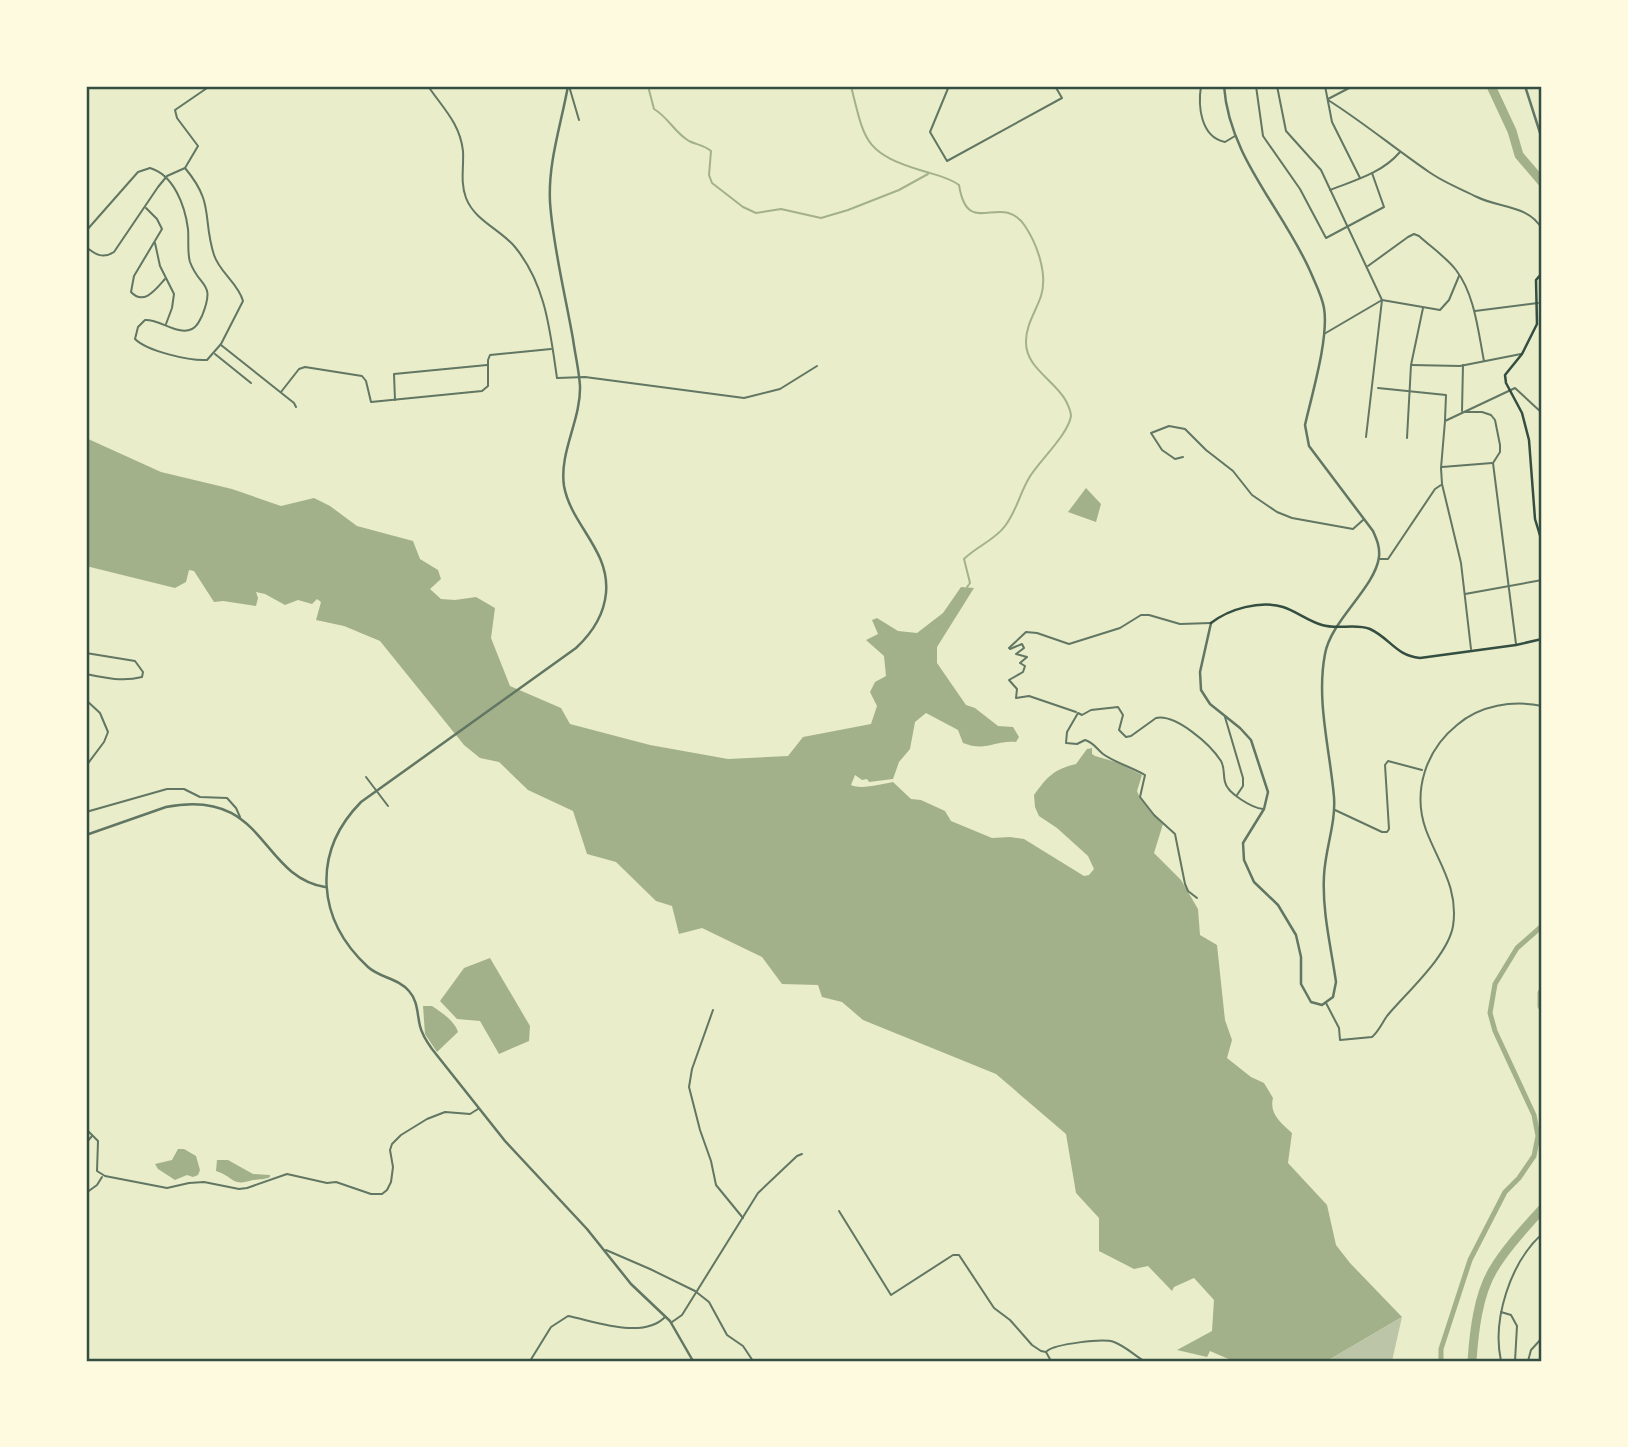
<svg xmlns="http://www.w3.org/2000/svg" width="1628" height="1447" font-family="'Fira Sans',sans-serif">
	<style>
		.water { fill: #a3b18a }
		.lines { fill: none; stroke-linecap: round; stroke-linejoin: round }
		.stream { stroke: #a3b18a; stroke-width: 2 }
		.canal { stroke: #a3b18a; stroke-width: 5 }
		.river { stroke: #a3b18a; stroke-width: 9 }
		.building { fill: #bcc5a7 }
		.minor { stroke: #617663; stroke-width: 2 }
		.tertiary { stroke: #617663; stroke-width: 2.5 }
		.secondary { stroke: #344e41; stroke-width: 2.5 }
		.neatline { fill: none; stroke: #344e41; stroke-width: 2.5 }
	</style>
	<rect width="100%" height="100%" fill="#e9edc9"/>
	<g class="water">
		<path d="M86,438L161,472L232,489L281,506L314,498L330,506L357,526L413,541L420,559L438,570L441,579L430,589L441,599L455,600L476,597L495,608L491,638L510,686L561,708L570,724L650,745L728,759L788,756L803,737L871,724L877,706L870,692L875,682L886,676L884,656L866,640L878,634L872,620L877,618L898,631L917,633L943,613L961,587L974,588L937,647V663L966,705L975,708L998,726L1013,727L1019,737L1016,742C995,740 986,752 963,743L958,730L926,713L915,722L910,749L899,762L893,779L869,782L867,779L862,780L855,775L851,785C862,790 880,784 893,782L911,799L921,800L945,811L951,821L992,838L1010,837L1024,839L1084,876L1089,875L1094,869L1088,856L1057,828L1039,816L1035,807L1034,795C1047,777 1054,769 1076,764L1087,749L1092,748V754L1095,756L1116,762L1142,775L1137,791L1140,798L1163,824L1154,853L1181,880L1198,909L1200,935L1217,945L1225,1020L1232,1040L1227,1058L1251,1077L1264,1083L1273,1098C1269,1114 1281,1123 1292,1133L1288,1163L1327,1205L1336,1245L1350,1263L1402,1317L1327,1361H1233L1210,1351L1207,1357L1177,1350L1212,1331L1214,1300L1194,1278L1174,1287L1172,1291L1148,1266L1134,1269L1099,1251V1218L1076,1193L1066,1134L996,1074L863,1020L842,1002L822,997L818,985L782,984L762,957L702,928L679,934L672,906L656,901L616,862L587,854L573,811L528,790L499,762L480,758L464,745L380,641L344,626L316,620L321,602L317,599L312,604L298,600L285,605L265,594L256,592L258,598L256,606L223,601L214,602L194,571L189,570L186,582L175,588L86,566Z"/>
		<path d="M1086,488L1101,504L1096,522L1068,512Z"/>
		<path d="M490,958L530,1026L529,1041L499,1054L480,1021L457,1019L440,1001L464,968Z"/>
		<path d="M423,1006H432C442,1013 454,1020 458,1032L437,1052L425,1034Z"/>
		<path d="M178,1149H184L196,1156L200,1170L198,1175L193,1177L187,1175L175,1180L158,1169L155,1164L172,1160Z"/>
		<path d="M217,1160H228L253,1174L270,1175V1177C264,1180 259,1179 253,1180C231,1187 235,1177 216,1171Z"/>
	</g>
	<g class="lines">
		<g class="stream">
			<path d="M648,86L654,109C668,117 675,133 689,141C697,145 704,145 711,151L709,175L712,183L743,207L756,213L781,209L821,218L848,210L899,190L928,174"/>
			<path d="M851,86C865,142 864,153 923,171C936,175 948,177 959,185C968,241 1001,190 1025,226C1037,244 1048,274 1041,296C1036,311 1026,325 1026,341C1025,368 1055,380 1066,401C1068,405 1071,412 1071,416C1068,435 1039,461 1029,478C1020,493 1016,512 1005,526C995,540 977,546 964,559L970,583L967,587"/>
		</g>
		<path class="canal" d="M1441,1361V1349L1470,1260L1505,1192L1519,1178L1534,1156L1538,1136L1534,1115L1495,1031L1490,1013L1495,984L1517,948L1542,926"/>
		<g class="river">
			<path d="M1491,86L1512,131L1519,155L1542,182"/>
			<path d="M1542,993V1006"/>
			<path d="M1472,1361C1474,1332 1478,1295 1493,1270C1506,1248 1525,1228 1542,1209"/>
		</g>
	</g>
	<path class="building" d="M1402,1317L1392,1361H1327Z"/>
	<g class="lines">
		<g class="minor">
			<path d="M428,86C442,107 460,123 463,151C464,167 460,182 466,198C475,221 500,229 515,247C546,285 550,331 557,378L585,377L744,398L780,389L817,366"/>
			<path d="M569,86L579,120"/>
			<path d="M949,86L930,132L947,161L1062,98L1055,86"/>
			<path d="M1201,86C1198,105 1200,137 1225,142L1235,136"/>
			<path d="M1256,86L1263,136L1300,189L1326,238L1384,207L1372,173"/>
			<path d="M1277,86L1286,131L1321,170L1382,300L1366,437"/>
			<path d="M1325,86L1332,122L1360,178"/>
			<path d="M1328,99L1353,86"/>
			<path d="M1328,100C1363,122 1394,148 1429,172C1443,182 1461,189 1477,197C1499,208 1529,205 1542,229"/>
			<path d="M1330,190C1356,180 1382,173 1400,152"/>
			<path d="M146,208L157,219L162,229L134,276L131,292C144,306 156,289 165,279"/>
			<path d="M86,231L138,172L150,168C174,175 185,206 188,229C189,240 187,252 190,262C200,289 216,281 202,316C199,321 198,326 192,329C178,336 160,319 145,320L138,327L135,339C147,351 189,361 207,360L221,344L243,301C238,283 220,273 214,255C202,217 215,204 185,168"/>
			<path d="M155,243L160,266L174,294L172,308L166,324"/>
			<path d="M86,247C96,255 103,259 114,252L158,187L167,176L185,168L198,146L177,118L175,110L210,86"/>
			<path d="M1368,266L1408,237L1414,234L1419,236C1431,247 1447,258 1456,270C1475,295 1478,331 1484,361"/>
			<path d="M1475,311L1538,303"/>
			<path d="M1324,334L1382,300L1440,310L1449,300L1459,276"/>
			<path d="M221,345L294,403L296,407"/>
			<path d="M215,354L251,383"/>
			<path d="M1412,365L1460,366L1521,354"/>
			<path d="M1378,388L1446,395L1445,420"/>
			<path d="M281,392L299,369L305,367L362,376L366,381L371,402L482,391L488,386V360L490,355L551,349"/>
			<path d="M395,400L394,374L487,365"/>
			<path d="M1462,411L1463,365"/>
			<path d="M1465,412H1482L1491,415L1495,420L1500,445V452L1493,463L1516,644"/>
			<path d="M1407,438L1411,365L1423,308"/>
			<path d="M1183,457L1175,459L1162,450L1151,433L1169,426L1185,429L1206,450L1233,471L1252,495L1277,512L1292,518L1353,529L1363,520"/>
			<path d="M1442,467L1492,463"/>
			<path d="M1380,559H1388L1435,489L1441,485"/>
			<path d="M1465,594L1542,580"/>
			<path d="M1009,648L1026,632L1037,633L1069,644L1120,628L1141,615H1149L1180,624L1211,623"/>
			<path d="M1010,649L1022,644L1024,648L1016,654L1027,657L1020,663L1025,666L1023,672L1009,680L1017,689L1016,698L1029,696L1076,712"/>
			<path d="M1471,649L1461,563L1442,484L1441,468L1445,421L1515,388L1542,413"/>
			<path d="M86,653L135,661L143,672L142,677C123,682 105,678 86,674"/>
			<path d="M86,700L100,713L108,732L104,742L86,766"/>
			<path d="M1225,717L1243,778V786L1237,795"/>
			<path d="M366,777L388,806"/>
			<path d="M1335,810L1382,832H1387L1389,829L1385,765L1388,761L1422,770"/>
			<path d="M86,812L167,789H184L200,797L227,798L236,808L240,817"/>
			<path d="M1197,898L1188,891L1185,884L1175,834L1154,815L1140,797L1145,775C1133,768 1112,761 1103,754C1096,748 1094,743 1085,740L1077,744L1066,743L1067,732L1078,713L1082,715L1091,710L1118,707L1123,715L1119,730L1126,737L1131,736L1156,718C1176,714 1210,744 1221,761C1225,768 1223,775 1225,782C1227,793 1252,808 1263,809"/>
			<path d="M1326,1003L1339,1028L1340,1040L1372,1037C1379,1031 1382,1023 1387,1016C1406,993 1448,956 1453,926C1459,888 1438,862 1426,830C1412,791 1426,750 1457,725C1480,705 1513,700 1542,706"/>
			<path d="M713,1010L692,1069L689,1087L700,1130L711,1161L716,1185L743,1218"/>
			<path d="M86,1129L98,1141L97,1171L105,1176L167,1188L189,1183L204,1182L239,1189L247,1188L287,1174L327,1183L336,1182L371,1194H382L387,1190L391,1182L393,1167L390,1150L392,1144L401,1135L427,1119L445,1112L470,1114L478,1109"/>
			<path d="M86,1143L92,1136"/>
			<path d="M86,1193L97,1185L102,1177"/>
			<path d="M839,1211L891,1295L953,1255H959L994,1308L1010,1320L1032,1345L1041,1351L1046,1352L1051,1361"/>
			<path d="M606,1250L650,1269L695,1291L709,1302L727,1335L743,1346L753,1361"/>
			<path d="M1501,1312L1511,1315L1517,1326L1515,1361"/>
			<path d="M672,1322L682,1315L758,1193L797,1156L802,1154"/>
			<path d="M1047,1351C1055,1344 1103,1338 1114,1342C1125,1346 1134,1355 1144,1361"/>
			<path d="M530,1361L551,1327L568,1316C594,1321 643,1340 665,1317"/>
			<path d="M1191,1361H1210"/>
			<path d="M1501,1361C1492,1320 1510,1263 1542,1234"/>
			<path d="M1528,1361L1531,1350L1542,1338"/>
		</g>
		<g class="tertiary">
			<path d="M568,86C561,125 548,162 550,202C553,247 565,293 573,339C575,354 579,370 580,386C581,420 559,452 564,486C571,525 610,550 606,593C604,615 591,634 576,648L361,802C311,853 317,920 368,967C380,978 398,978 409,991C418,1001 417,1014 420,1026C422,1035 427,1042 432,1049L505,1141L587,1229L631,1284L670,1321L693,1361"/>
			<path d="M1525,86L1542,139"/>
			<path d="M1211,623L1200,672L1201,690L1210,704L1240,728L1251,740L1268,792L1264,809L1243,843L1244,860L1254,882L1278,905L1296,935L1301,957V984L1311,1002L1322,1005L1333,997L1336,982C1331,947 1322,911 1324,876C1325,849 1336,824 1334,797C1330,750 1316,701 1325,654C1331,620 1375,588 1379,557C1380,547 1377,540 1373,531L1309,446L1305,425C1312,394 1329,338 1324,308C1322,296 1316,285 1311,273C1284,210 1229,158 1224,86"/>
			<path d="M86,835L166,807C266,787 259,876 325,887"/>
		</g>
		<g class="secondary">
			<path d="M1542,273L1536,280L1537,324L1522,354L1505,375L1506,383L1522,413L1529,440L1535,519L1542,542"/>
			<path d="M1211,623C1229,609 1260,600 1283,607C1296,611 1308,621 1322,625C1338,630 1355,623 1370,629C1391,639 1395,655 1420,658L1516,645L1542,639"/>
		</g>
	</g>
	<rect width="1628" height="1447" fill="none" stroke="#fefae0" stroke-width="175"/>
	<rect x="88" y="88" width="1452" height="1272" class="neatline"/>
</svg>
